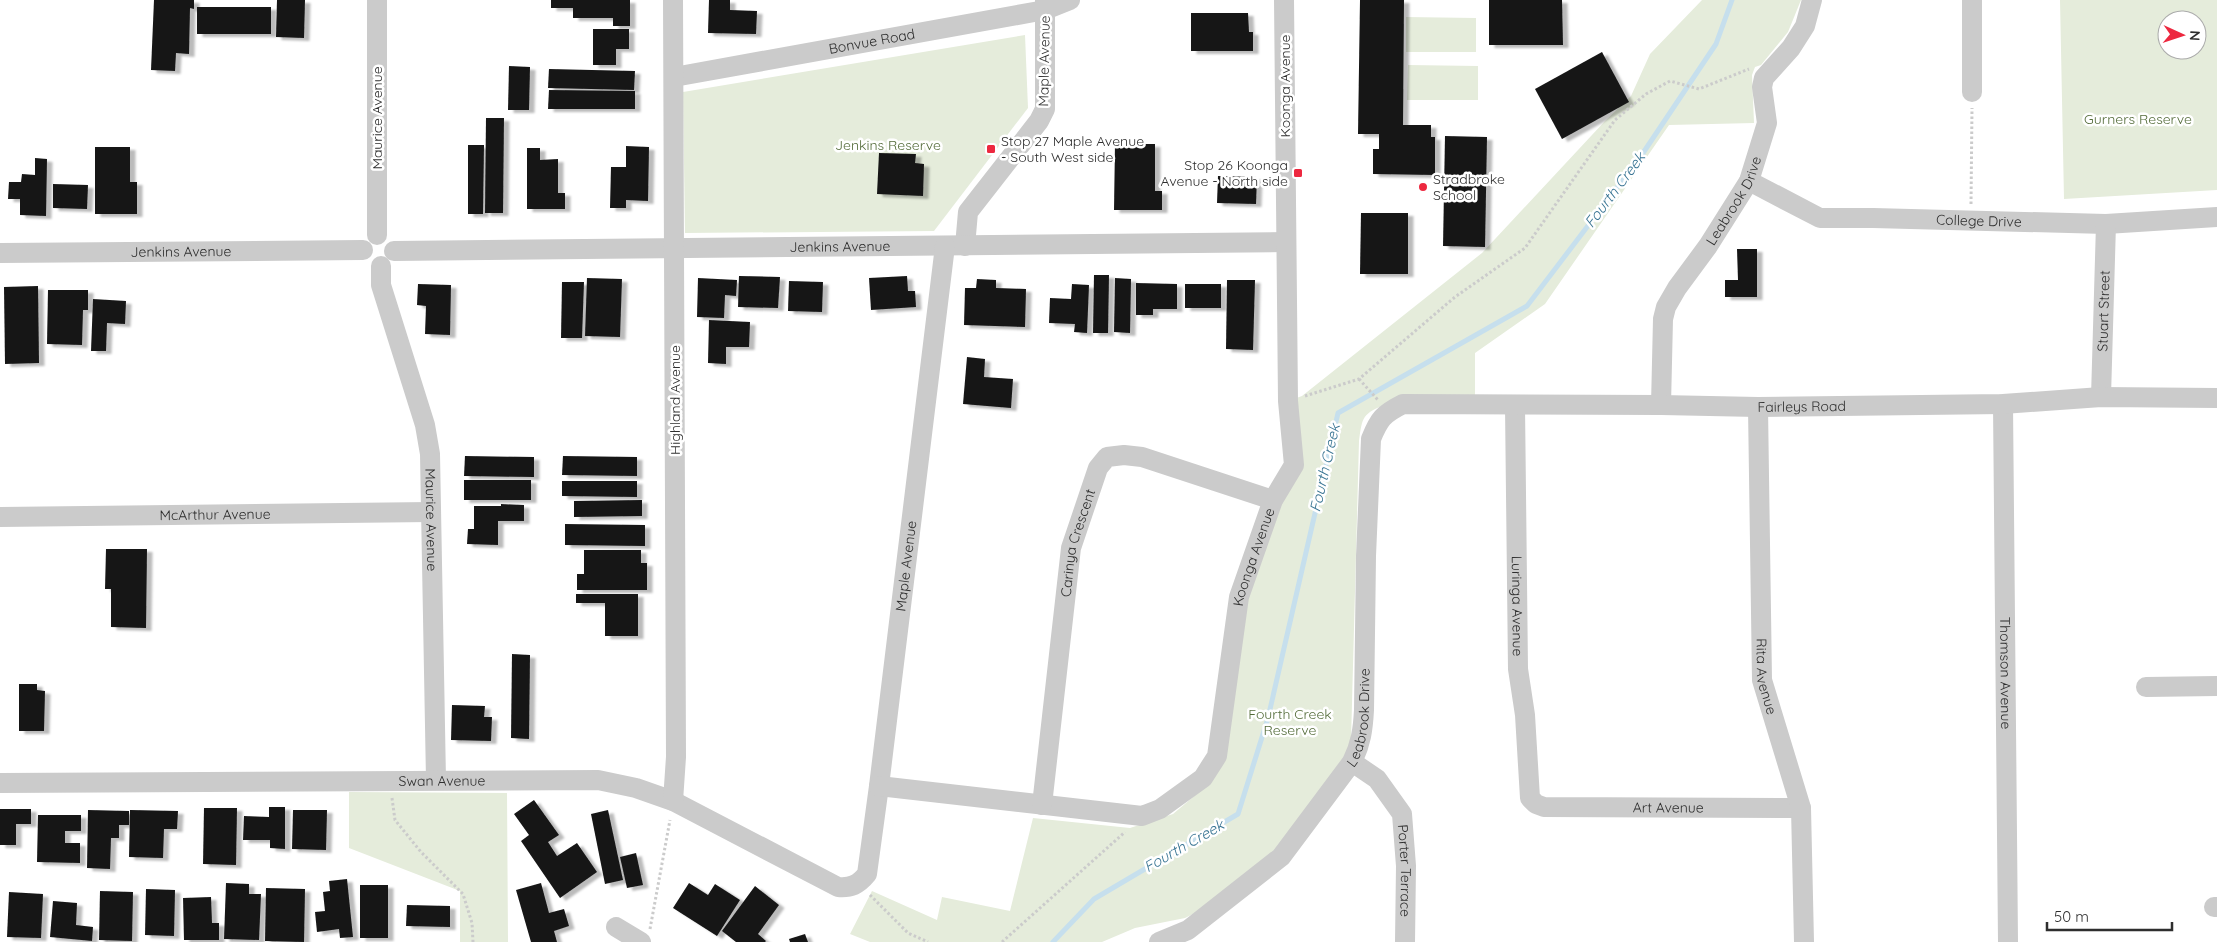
<svg xmlns="http://www.w3.org/2000/svg" width="2217" height="942" font-family="Quicksand,sans-serif">
	<style>
		.green { fill: #e5ecdb; fill-rule: evenodd }
		.lines { fill: none; stroke-linecap: round; stroke-linejoin: round }
		.stream { stroke: #c6dfed; stroke-width: 5 }
		.building { fill: #151515; filter: url(#shadow) }
		.path { stroke: #cbcbcb; stroke-width: 3; stroke-dasharray: 2.5 2.5; stroke-linecap: butt }
		.street { stroke: #cbcbcb; stroke-width: 20 }
		.poi-dot { fill: #ed283f; stroke: #fff; stroke-width: 2 }
		.labels { text-anchor: middle; stroke-width: 5; stroke-linejoin: round; paint-order: stroke }
		.street-label { font-size: 14px; fill: #2e2e2e; stroke: #fff }
		.park-label { font-size: 14px; fill: #536b39; stroke: #fff }
		.poi-label { font-size: 14px; fill: #2e2e2e; stroke: #fff; text-anchor: start }
		.water-label { font-size: 15px; font-style: italic; fill: #387493; stroke: #fff }
	</style>
	<defs>
		<filter id="shadow"><feDropShadow dx="5.5" dy="3" stdDeviation="1" flood-color="#0004"/></filter>
	</defs>
	<rect width="100%" height="100%" fill="#fff"/>
	<g class="green">
		<path d="M1702,0H1801L1788,32L1761,65L1755,67L1752,75L1754,123L1669,125L1545,304L1475,353V403L1382,406C1361,414 1362,421 1359,441L1351,741L1347,752L1277,854L1211,905L1185,918L1135,928L1102,942H870L850,934L872,891L937,920L942,897L1010,911L1033,818L1130,828L1173,814L1212,781L1239,597L1293,463L1288,401L1302,396L1482,253L1605,121L1631,96L1650,54Z"/>
		<path d="M2060,0H2217V190L2064,199ZM2167,20H2197V50H2167Z"/>
		<path d="M1406,17L1476,18V52H1406Z"/>
		<path d="M1025,35L1028,108L934,231L685,233L683,92Z"/>
		<path d="M1408,65L1478,66V100H1407Z"/>
		<path d="M349,792L507,793L508,942H460V891L349,848Z"/>
	</g>
	<g class="lines">
		<path class="stream" d="M1053,942L1094,899L1238,814L1268,718L1338,413L1527,306L1641,156L1716,44L1732,0"/>
	</g>
	<g class="building">
		<path d="M154,0H194V9L190,8L189,54L176,53L175,71L151,70Z"/>
		<path d="M277,0H305L304,38L276,37Z"/>
		<path d="M551,0H630V26H613V18H573V8H551Z"/>
		<path d="M709,0H730V10L757,11L756,34L708,33Z"/>
		<path d="M1360,0H1404L1403,125H1431V137H1435V175L1373,174V149H1379V134H1358Z"/>
		<path d="M1489,0H1562L1563,45H1489Z"/>
		<rect x="197" y="7" width="74" height="27"/>
		<path d="M1191,13H1248L1249,32H1253V51H1191Z"/>
		<path d="M593,29H629V49H616V65H593Z"/>
		<path d="M1602,52L1629,102L1562,139L1535,89Z"/>
		<path d="M509,66L530,67L529,110H508Z"/>
		<path d="M549,69L635,71L634,90L548,88Z"/>
		<path d="M549,90L635,91V109H548Z"/>
		<path d="M486,118H504L503,213H485Z"/>
		<path d="M1445,136L1487,137L1485,247L1443,246Z"/>
		<path d="M1115,144H1155V191H1162V210H1114Z"/>
		<path d="M468,145H484L483,214H468Z"/>
		<path d="M626,146L649,147L648,201L626,200V208H610L611,167H626Z"/>
		<path d="M95,147H130V182H137V214H95Z"/>
		<path d="M527,148H540V160L558,159V193H565V209H527Z"/>
		<path d="M879,153L916,154L915,163L924,164L923,196L877,194Z"/>
		<path d="M35,158L47,159L46,216L20,215V199H8L9,182H21L22,174L35,175Z"/>
		<path d="M1218,176L1257,177L1256,204L1217,203Z"/>
		<path d="M53,184L88,185L87,209L53,208Z"/>
		<path d="M1361,213H1408V274H1360Z"/>
		<path d="M1737,249H1757V297H1725V280H1738Z"/>
		<path d="M1094,275H1109L1108,333H1093Z"/>
		<path d="M739,276L780,277L778,308L738,307Z"/>
		<path d="M907,276L908,291H915L916,307L871,310L869,278Z"/>
		<path d="M587,278L622,279L620,337L585,336Z"/>
		<path d="M698,278L737,280L736,296L725,295L724,318L697,317Z"/>
		<path d="M1115,278L1131,279L1130,333L1114,332Z"/>
		<path d="M977,279L996,280V288L1026,289L1025,327L964,325L965,288H976Z"/>
		<path d="M1227,280H1255L1253,350L1226,349Z"/>
		<path d="M789,281L823,282L822,312L788,311Z"/>
		<path d="M562,282H584L582,338H561Z"/>
		<path d="M1136,283L1177,284V309H1153V315H1136Z"/>
		<path d="M418,284L451,285L450,335L425,334L426,306L417,305Z"/>
		<path d="M1072,284L1089,285L1087,333L1074,332L1075,324L1049,323L1050,298L1071,299Z"/>
		<rect x="1185" y="284" width="36" height="24"/>
		<path d="M38,286L39,363L5,364L4,287Z"/>
		<path d="M48,290H88V310H83L82,345L47,344Z"/>
		<path d="M93,299L126,301L125,324L107,323L106,351H91Z"/>
		<path d="M709,320L750,322L749,347H726V364L708,363Z"/>
		<path d="M967,357L985,359L984,377L1013,379L1011,408L963,404Z"/>
		<path d="M465,456L534,457V477L464,476Z"/>
		<path d="M563,456L637,457V476L562,475Z"/>
		<rect x="464" y="480" width="67" height="20"/>
		<path d="M562,481H637V497L562,496Z"/>
		<path d="M642,500V516L574,517V501Z"/>
		<path d="M501,504L524,505V521H498V545L467,544L468,529H474V506H501Z"/>
		<path d="M565,524L645,525V546L565,545Z"/>
		<path d="M106,549H147L146,628L111,627V589H105Z"/>
		<path d="M584,550H641V563H647V590H577V574H584Z"/>
		<path d="M576,594H638V636H605V603H576Z"/>
		<path d="M512,654L530,655L529,739L511,738Z"/>
		<path d="M19,684H37V690L45,691L44,731H19Z"/>
		<path d="M452,705L485,706L484,717H492L491,741L451,740Z"/>
		<path d="M534,800L559,835L548,842L557,856L577,843L597,872L560,898L521,841L529,835L514,814Z"/>
		<path d="M269,807H285V849L270,848V840H243L244,816L269,817Z"/>
		<path d="M204,808H237L236,865L203,864Z"/>
		<path d="M0,809H31V824H16V845H0Z"/>
		<path d="M88,810L129,811V825H119V838H111L110,869L87,868Z"/>
		<path d="M130,810L178,811L177,829H164L163,858L129,857Z"/>
		<path d="M293,810H327L326,850L292,849Z"/>
		<path d="M608,810L623,880L605,884L591,814Z"/>
		<path d="M38,815H81V831H65V843H80V863L37,862Z"/>
		<path d="M636,853L643,885L627,888L620,857Z"/>
		<path d="M347,879L353,937L340,938L339,929L317,932L315,912L325,911L323,892L330,891L329,881Z"/>
		<path d="M226,883L249,884V894H261L259,940L224,939Z"/>
		<path d="M541,883L549,913L564,909L569,926L554,931L557,942H531L516,890Z"/>
		<path d="M689,883L708,895L715,884L740,900L717,936L673,908Z"/>
		<rect x="360" y="885" width="28" height="53"/>
		<path d="M755,886L779,905L758,934L766,941L765,942H736L722,931Z"/>
		<path d="M266,888L305,889L304,942L265,941Z"/>
		<path d="M146,889L175,890L174,936L145,935Z"/>
		<path d="M100,891L133,892L132,941L99,940Z"/>
		<path d="M9,892L43,894L41,938L7,937Z"/>
		<path d="M211,897L212,923H219V940H184L183,898Z"/>
		<path d="M53,901L77,903L76,925L93,927L92,941L50,937Z"/>
		<path d="M407,905L450,906V927L406,926Z"/>
		<path d="M805,934L808,942H790L789,939Z"/>
	</g>
	<g class="lines">
		<g class="path">
			<path d="M1971,204L1972,108"/>
			<path d="M1359,379L1378,400"/>
			<path d="M1305,396L1359,379L1455,297L1525,248L1615,120L1646,94L1670,81L1699,89L1749,69"/>
			<path d="M392,798L395,820L421,852L463,894L472,923L473,942"/>
			<path d="M870,895L908,933L928,942"/>
			<path d="M650,929L670,820"/>
			<path d="M1002,942L1125,832"/>
		</g>
		<g class="street">
			<path d="M377,0V235"/>
			<path id="s1" d="M674,77L1045,10L1070,0"/>
			<path d="M1972,92V0"/>
			<path id="s2" d="M1749,181L1820,218H1873L2106,224L2217,217"/>
			<path d="M965,246L968,212L1039,121L1045,109V0"/>
			<path id="s3" d="M394,251L1286,242"/>
			<path id="s4" d="M0,253L363,250"/>
			<path id="s5" d="M381,266V285L425,425L430,454L436,780"/>
			<path id="s6" d="M2101,397L2106,224"/>
			<path id="s7" d="M2003,404L2008,942"/>
			<path id="s8" d="M1661,405L1663,319L1666,307L1677,288L1708,246L1749,181L1767,123L1762,87L1764,78L1791,48L1805,26L1812,0"/>
			<path id="s9" d="M1515,406L1518,669L1525,715L1530,798L1536,804L1544,807L1801,808"/>
			<path id="s10" d="M1758,407L1762,680L1801,808L1804,942"/>
			<path id="s11" d="M0,517L431,512"/>
			<path d="M2146,687L2217,686"/>
			<path id="s12" d="M1352,762L1377,779L1402,814L1406,866L1405,942"/>
			<path id="s13" d="M0,783L598,780L636,788L673,801L838,887C851,888 858,885 867,874L879,786L945,246"/>
			<path id="s14" d="M879,786L1142,816L1160,809L1203,778L1217,756L1239,597L1273,500L1294,465L1288,401L1284,0"/>
			<path d="M673,801L676,757L673,0"/>
			<path id="s15" d="M1042,805L1071,548L1098,468L1107,457L1124,455L1142,457L1273,500"/>
			<path d="M2214,907H2217"/>
			<path d="M616,927L641,942"/>
			<path id="s16" d="M1159,942L1188,930L1281,857L1352,762C1361,744 1363,729 1364,710L1366,556L1371,439C1379,419 1383,414 1403,404L1661,405L1758,407L2003,404L2101,397L2217,398"/>
		</g>
	</g>
	<g class="poi-dot">
		<rect x="986" y="144" width="10" height="10" rx="2.5"/>
		<rect x="1293" y="168" width="10" height="10" rx="2.5"/>
		<circle cx="1423" cy="187" r="5"/>
	</g>
	<g class="labels">
		<g class="street-label">
			<text dy="5" stroke="none"><textPath href="#s1" startOffset="201">Bonvue Road</textPath></text>
			<text transform="translate(1044 61) rotate(-89)" y="5">Maple Avenue</text>
			<text transform="translate(1285 86) rotate(-90)" y="5">Koonga Avenue</text>
			<text transform="translate(377 118) rotate(-90)" y="5">Maurice Avenue</text>
			<text dy="5" stroke="none"><textPath href="#s8" startOffset="225">Leabrook Drive</textPath></text>
			<text dy="5" stroke="none"><textPath href="#s2" startOffset="239">College Drive</textPath></text>
			<text dy="5" stroke="none"><textPath href="#s3" startOffset="446">Jenkins Avenue</textPath></text>
			<text dy="5" stroke="none"><textPath href="#s4" startOffset="181">Jenkins Avenue</textPath></text>
			<text dy="5" stroke="none"><textPath href="#s6" startOffset="86">Stuart Street</textPath></text>
			<text transform="translate(675 400) rotate(-90)" y="5">Highland Avenue</text>
			<text dy="5" stroke="none"><textPath href="#s16" startOffset="1041">Fairleys Road</textPath></text>
			<text dy="5" stroke="none"><textPath href="#s11" startOffset="215">McArthur Avenue</textPath></text>
			<text dy="5" stroke="none"><textPath href="#s5" startOffset="261">Maurice Avenue</textPath></text>
			<text dy="5" stroke="none"><textPath href="#s15" startOffset="265">Carinya Crescent</textPath></text>
			<text dy="5" stroke="none"><textPath href="#s14" startOffset="566">Koonga Avenue</textPath></text>
			<text dy="5" stroke="none"><textPath href="#s13" startOffset="1206">Maple Avenue</textPath></text>
			<text dy="5" stroke="none"><textPath href="#s9" startOffset="200">Luringa Avenue</textPath></text>
			<text dy="5" stroke="none"><textPath href="#s7" startOffset="269">Thomson Avenue</textPath></text>
			<text dy="5" stroke="none"><textPath href="#s10" startOffset="270">Rita Avenue</textPath></text>
			<text dy="5" stroke="none"><textPath href="#s16" startOffset="314">Leabrook Drive</textPath></text>
			<text dy="5" stroke="none"><textPath href="#s13" startOffset="442">Swan Avenue</textPath></text>
			<text dy="5" stroke="none"><textPath href="#s9" startOffset="534">Art Avenue</textPath></text>
			<text dy="5" stroke="none"><textPath href="#s12" startOffset="130">Porter Terrace</textPath></text>
		</g>
		<g class="park-label">
			<text x="2138" y="124">Gurners Reserve</text>
			<text x="888" y="150">Jenkins Reserve</text>
			<text x="1290" y="719">Fourth Creek<tspan x="1290" dy="16">Reserve</tspan></text>
		</g>
		<g class="poi-label">
			<text x="1001" y="146">Stop 27 Maple Avenue<tspan x="1001" dy="16">- South West side</tspan></text>
			<text x="1288" y="170" text-anchor="end">Stop 26 Koonga<tspan x="1288" dy="16">Avenue - North side</tspan></text>
			<text x="1433" y="184">Stradbroke<tspan x="1433" dy="16">School</tspan></text>
		</g>
		<g class="water-label">
			<text transform="translate(1615 190) rotate(-53)" y="5">Fourth Creek</text>
			<text transform="translate(1325 468) rotate(-77)" y="5">Fourth Creek</text>
			<text transform="translate(1184 846) rotate(-30)" y="5">Fourth Creek</text>
		</g>
	</g>
	<g transform="translate(2182 35) rotate(93)"><circle r="24" fill="#ffffff" stroke="#ababab"/>
	<path d="M0-4L9 19L0 12L-9 19Z" fill="#ed283f"/>
	<text y="-8" font-size="14" font-weight="bold" text-anchor="middle" fill="#2e2e2e">N</text>
	</g>
	<path d="M2047 922v8h125v-8" fill="none" stroke="#2e2e2e" stroke-width="2.5"/>
	<text x="2054" y="922" font-size="15" fill="#2e2e2e" stroke="#ffffff" stroke-width="4" paint-order="stroke">50 m</text>
</svg>
